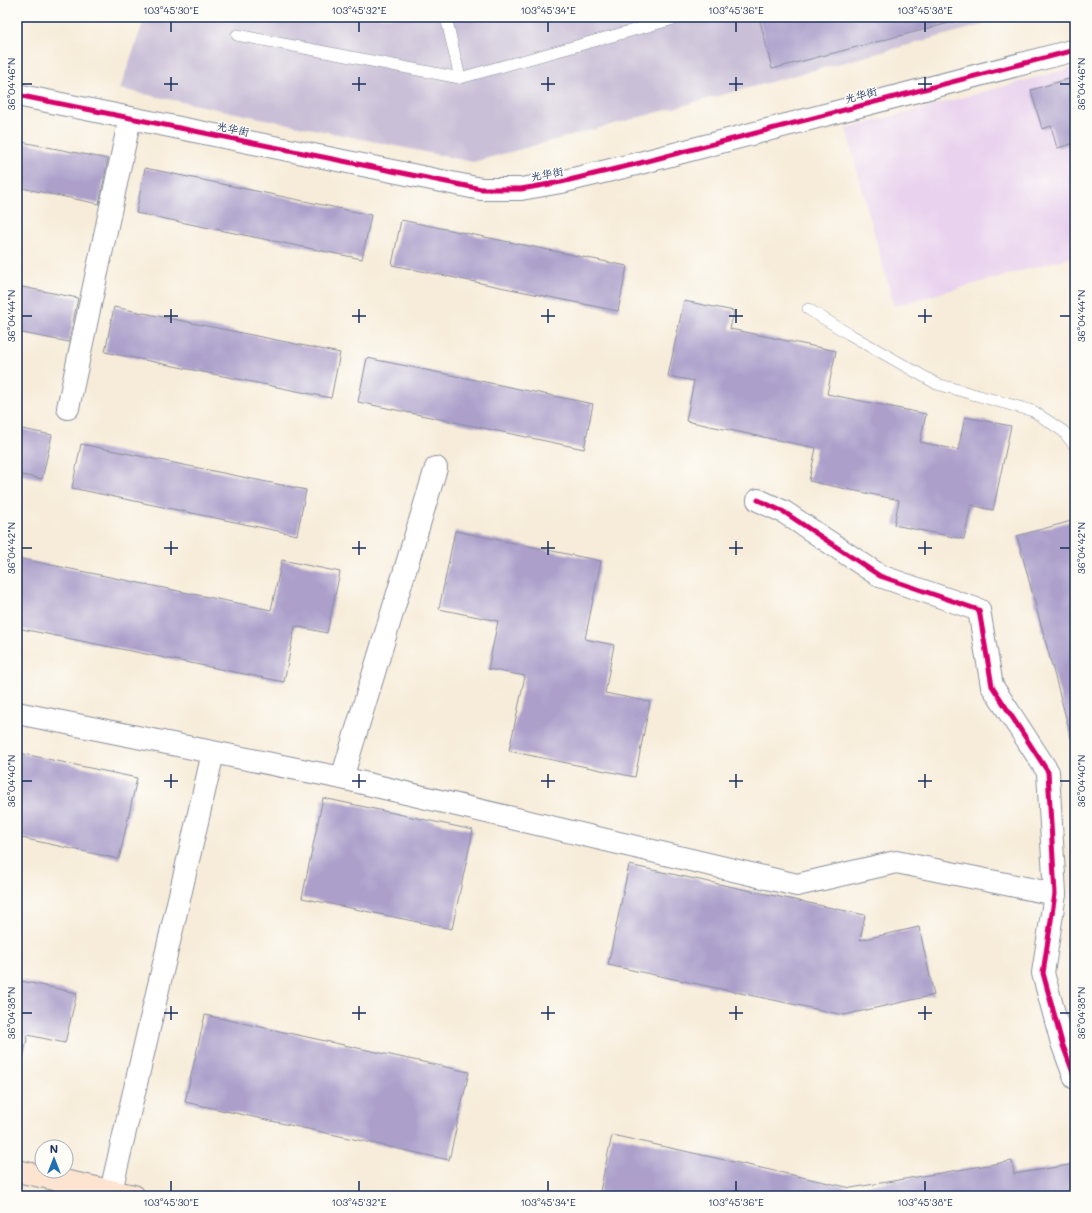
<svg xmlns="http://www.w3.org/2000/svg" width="1092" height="1213" font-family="Mali,'LXGW WenKai TC',sans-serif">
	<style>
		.built { fill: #e9d2ee }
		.industrial { fill: #c9bfd7 }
		.building { fill: #aca0cb }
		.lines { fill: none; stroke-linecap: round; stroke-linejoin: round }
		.lane-casing { stroke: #898e9c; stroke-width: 12 }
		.street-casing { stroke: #898e9c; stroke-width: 24 }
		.secondary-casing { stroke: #898e9c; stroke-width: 24 }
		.lane { stroke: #fff; stroke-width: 11 }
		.street { stroke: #fff; stroke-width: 22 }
		.secondary { stroke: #fde4d1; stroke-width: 22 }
		.cycleway-casing { stroke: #fdfcf7; stroke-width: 8 }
		.cycleway { stroke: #d6006c; stroke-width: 5 }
		.ticks { fill: none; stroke: #1b2f5e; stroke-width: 1.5 }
		.labels { text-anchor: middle; stroke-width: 3; stroke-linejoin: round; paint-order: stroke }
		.street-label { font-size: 11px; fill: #1b2f5e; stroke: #fdfcf7 }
		.neatline { fill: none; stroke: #1b2f5e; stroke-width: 1.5 }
		.ticks-label { font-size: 10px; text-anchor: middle; fill: #1b2f5e }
	</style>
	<rect width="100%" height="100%" fill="#fdfcf7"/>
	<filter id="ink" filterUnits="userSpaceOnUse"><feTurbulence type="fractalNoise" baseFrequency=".025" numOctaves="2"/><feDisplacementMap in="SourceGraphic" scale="8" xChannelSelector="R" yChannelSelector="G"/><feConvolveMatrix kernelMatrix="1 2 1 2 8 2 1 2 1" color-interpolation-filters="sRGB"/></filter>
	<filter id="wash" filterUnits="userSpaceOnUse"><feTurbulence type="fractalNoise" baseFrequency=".012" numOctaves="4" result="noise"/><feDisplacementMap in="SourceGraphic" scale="16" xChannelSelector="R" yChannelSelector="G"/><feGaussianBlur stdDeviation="0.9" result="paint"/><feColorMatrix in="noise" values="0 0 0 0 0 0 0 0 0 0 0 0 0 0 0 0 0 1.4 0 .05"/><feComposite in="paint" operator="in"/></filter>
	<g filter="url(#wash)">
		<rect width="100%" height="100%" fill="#f7ecd9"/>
		<path class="built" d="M1075,67V256L894,306L846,129Z"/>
		<path class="industrial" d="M145,17H1012L473,162L120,89Z"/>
		<g id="blocks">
			<g class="building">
				<path d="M759,17H952L953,22L772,69Z"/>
				<path d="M1075,77V143L1057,148L1051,126L1042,129L1031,90Z"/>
				<path d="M17,141L108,159L99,204L17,187Z"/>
				<path d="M145,168L371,215L362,259L136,213Z"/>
				<path d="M401,220L627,266L618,311L392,265Z"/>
				<path d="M17,286L78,298L69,342L17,332Z"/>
				<path d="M684,301L734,311L730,329L836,351L827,394L926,414L920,442L958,450L965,417L1011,426L993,510L971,505L964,539L894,525L899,500L809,481L816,448L686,421L694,381L668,376Z"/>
				<path d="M114,307L340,353L331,398L105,352Z"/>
				<path d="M367,358L593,404L584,449L358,402Z"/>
				<path d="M17,428L52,435L42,479L17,474Z"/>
				<path d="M81,444L306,490L297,535L72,488Z"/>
				<path d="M1075,520V751L1017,536Z"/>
				<path d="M455,531L601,561L585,639L614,645L605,693L650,702L635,777L509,751L525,676L488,669L498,621L439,609Z"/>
				<path d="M17,558L271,610L282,560L340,572L327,633L295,626L284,682L17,628Z"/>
				<path d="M19,753L137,778L119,859L17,837V764Z"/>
				<path d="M323,798L473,830L452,929L302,898Z"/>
				<path d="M629,865L865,915L860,940L919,927L934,995L844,1015L608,965Z"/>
				<path d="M17,980L77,993L65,1043L28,1035L20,1071L17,1070Z"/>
				<path d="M205,1015L469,1072L449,1160L185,1102Z"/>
				<path d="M612,1135L851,1188L1012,1161L1014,1174L1075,1164V1196H599Z"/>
			</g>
		</g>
	</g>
	<g filter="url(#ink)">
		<use href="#blocks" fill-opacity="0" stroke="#898e9c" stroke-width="1"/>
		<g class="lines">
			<defs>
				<g id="lane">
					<path d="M446,17L460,78"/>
					<path d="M237,35L460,78L681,17"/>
					<path d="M808,309L849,334L937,384L1033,411L1063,431L1075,446"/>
				</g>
				<g id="street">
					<path d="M17,95L481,189H521L561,182L636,164L1075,50"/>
					<path d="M68,408L130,118"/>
					<path d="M758,500L784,512L880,576L979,610L992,686L1048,772L1055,894L1043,973L1062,1043L1075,1078"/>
					<path d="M17,713L342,778L436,468"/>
					<path d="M342,778L797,885L896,862L1055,894"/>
					<path d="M111,1191L213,753"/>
				</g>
				<path id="secondary" d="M17,1171L134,1196"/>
			</defs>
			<use href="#lane" class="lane-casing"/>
			<use href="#street" class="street-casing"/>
			<use href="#secondary" class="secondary-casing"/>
			<use href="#lane" class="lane"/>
			<use href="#street" class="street"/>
			<use href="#secondary" class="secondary"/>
			<defs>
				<g id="cycleway">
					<path d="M17,95L481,189H521L561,182L636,164L1075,50"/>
					<path d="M758,500L784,512L880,576L979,610L992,686L1048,772L1055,894L1043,973L1062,1043L1075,1078"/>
				</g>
			</defs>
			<use href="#cycleway" class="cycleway-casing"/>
			<use href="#cycleway" class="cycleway"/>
		</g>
	</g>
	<path class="ticks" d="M171,22V32M359,22V32M548,22V32M736,22V32M925,22V32M171,77V91M359,77V91M548,77V91M736,77V91M925,77V91M22,84H32M164,84H178M352,84H366M541,84H555M729,84H743M918,84H932M1060,84H1070M171,309V323M359,309V323M548,309V323M736,309V323M925,309V323M22,316H32M164,316H178M352,316H366M541,316H555M729,316H743M918,316H932M1060,316H1070M171,541V555M359,541V555M548,541V555M736,541V555M925,541V555M22,548H32M164,548H178M352,548H366M541,548H555M729,548H743M918,548H932M1060,548H1070M171,774V788M359,774V788M548,774V788M736,774V788M925,774V788M22,781H32M164,781H178M352,781H366M541,781H555M729,781H743M918,781H932M1060,781H1070M171,1006V1020M359,1006V1020M548,1006V1020M736,1006V1020M925,1006V1020M22,1013H32M164,1013H178M352,1013H366M541,1013H555M729,1013H743M918,1013H932M1060,1013H1070M171,1181V1191M359,1181V1191M548,1181V1191M736,1181V1191M925,1181V1191"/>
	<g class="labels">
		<g class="street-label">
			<text transform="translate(861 95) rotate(-15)" y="4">光华街</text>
			<text transform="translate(233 129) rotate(12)" y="4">光华街</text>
			<text transform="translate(547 174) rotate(-11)" y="4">光华街</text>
		</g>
	</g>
	<rect width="1092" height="1213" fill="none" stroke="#fdfcf7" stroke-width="44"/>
	<g transform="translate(54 1159)"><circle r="19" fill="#fdfcf7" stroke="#a3aaba"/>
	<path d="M0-3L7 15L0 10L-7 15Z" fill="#1f6fb2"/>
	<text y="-6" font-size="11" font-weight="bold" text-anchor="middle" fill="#1b2f5e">N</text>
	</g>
	<rect x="22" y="22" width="1048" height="1169" class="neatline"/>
	<g class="ticks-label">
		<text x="171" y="14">103°45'30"E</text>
		<text x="359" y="14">103°45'32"E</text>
		<text x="548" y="14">103°45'34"E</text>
		<text x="736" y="14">103°45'36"E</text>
		<text x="925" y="14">103°45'38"E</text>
		<text transform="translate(11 84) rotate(-90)" y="4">36°04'46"N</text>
		<text transform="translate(1081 84) rotate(-90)" y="4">36°04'46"N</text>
		<text transform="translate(11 316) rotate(-90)" y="4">36°04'44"N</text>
		<text transform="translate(1081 316) rotate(-90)" y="4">36°04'44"N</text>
		<text transform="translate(11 548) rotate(-90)" y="4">36°04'42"N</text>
		<text transform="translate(1081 548) rotate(-90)" y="4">36°04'42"N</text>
		<text transform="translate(11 781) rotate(-90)" y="4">36°04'40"N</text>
		<text transform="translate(1081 781) rotate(-90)" y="4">36°04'40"N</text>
		<text transform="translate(11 1013) rotate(-90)" y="4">36°04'38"N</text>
		<text transform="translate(1081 1013) rotate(-90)" y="4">36°04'38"N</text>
		<text x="171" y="1206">103°45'30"E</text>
		<text x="359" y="1206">103°45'32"E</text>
		<text x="548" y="1206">103°45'34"E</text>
		<text x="736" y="1206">103°45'36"E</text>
		<text x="925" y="1206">103°45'38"E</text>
	</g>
</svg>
